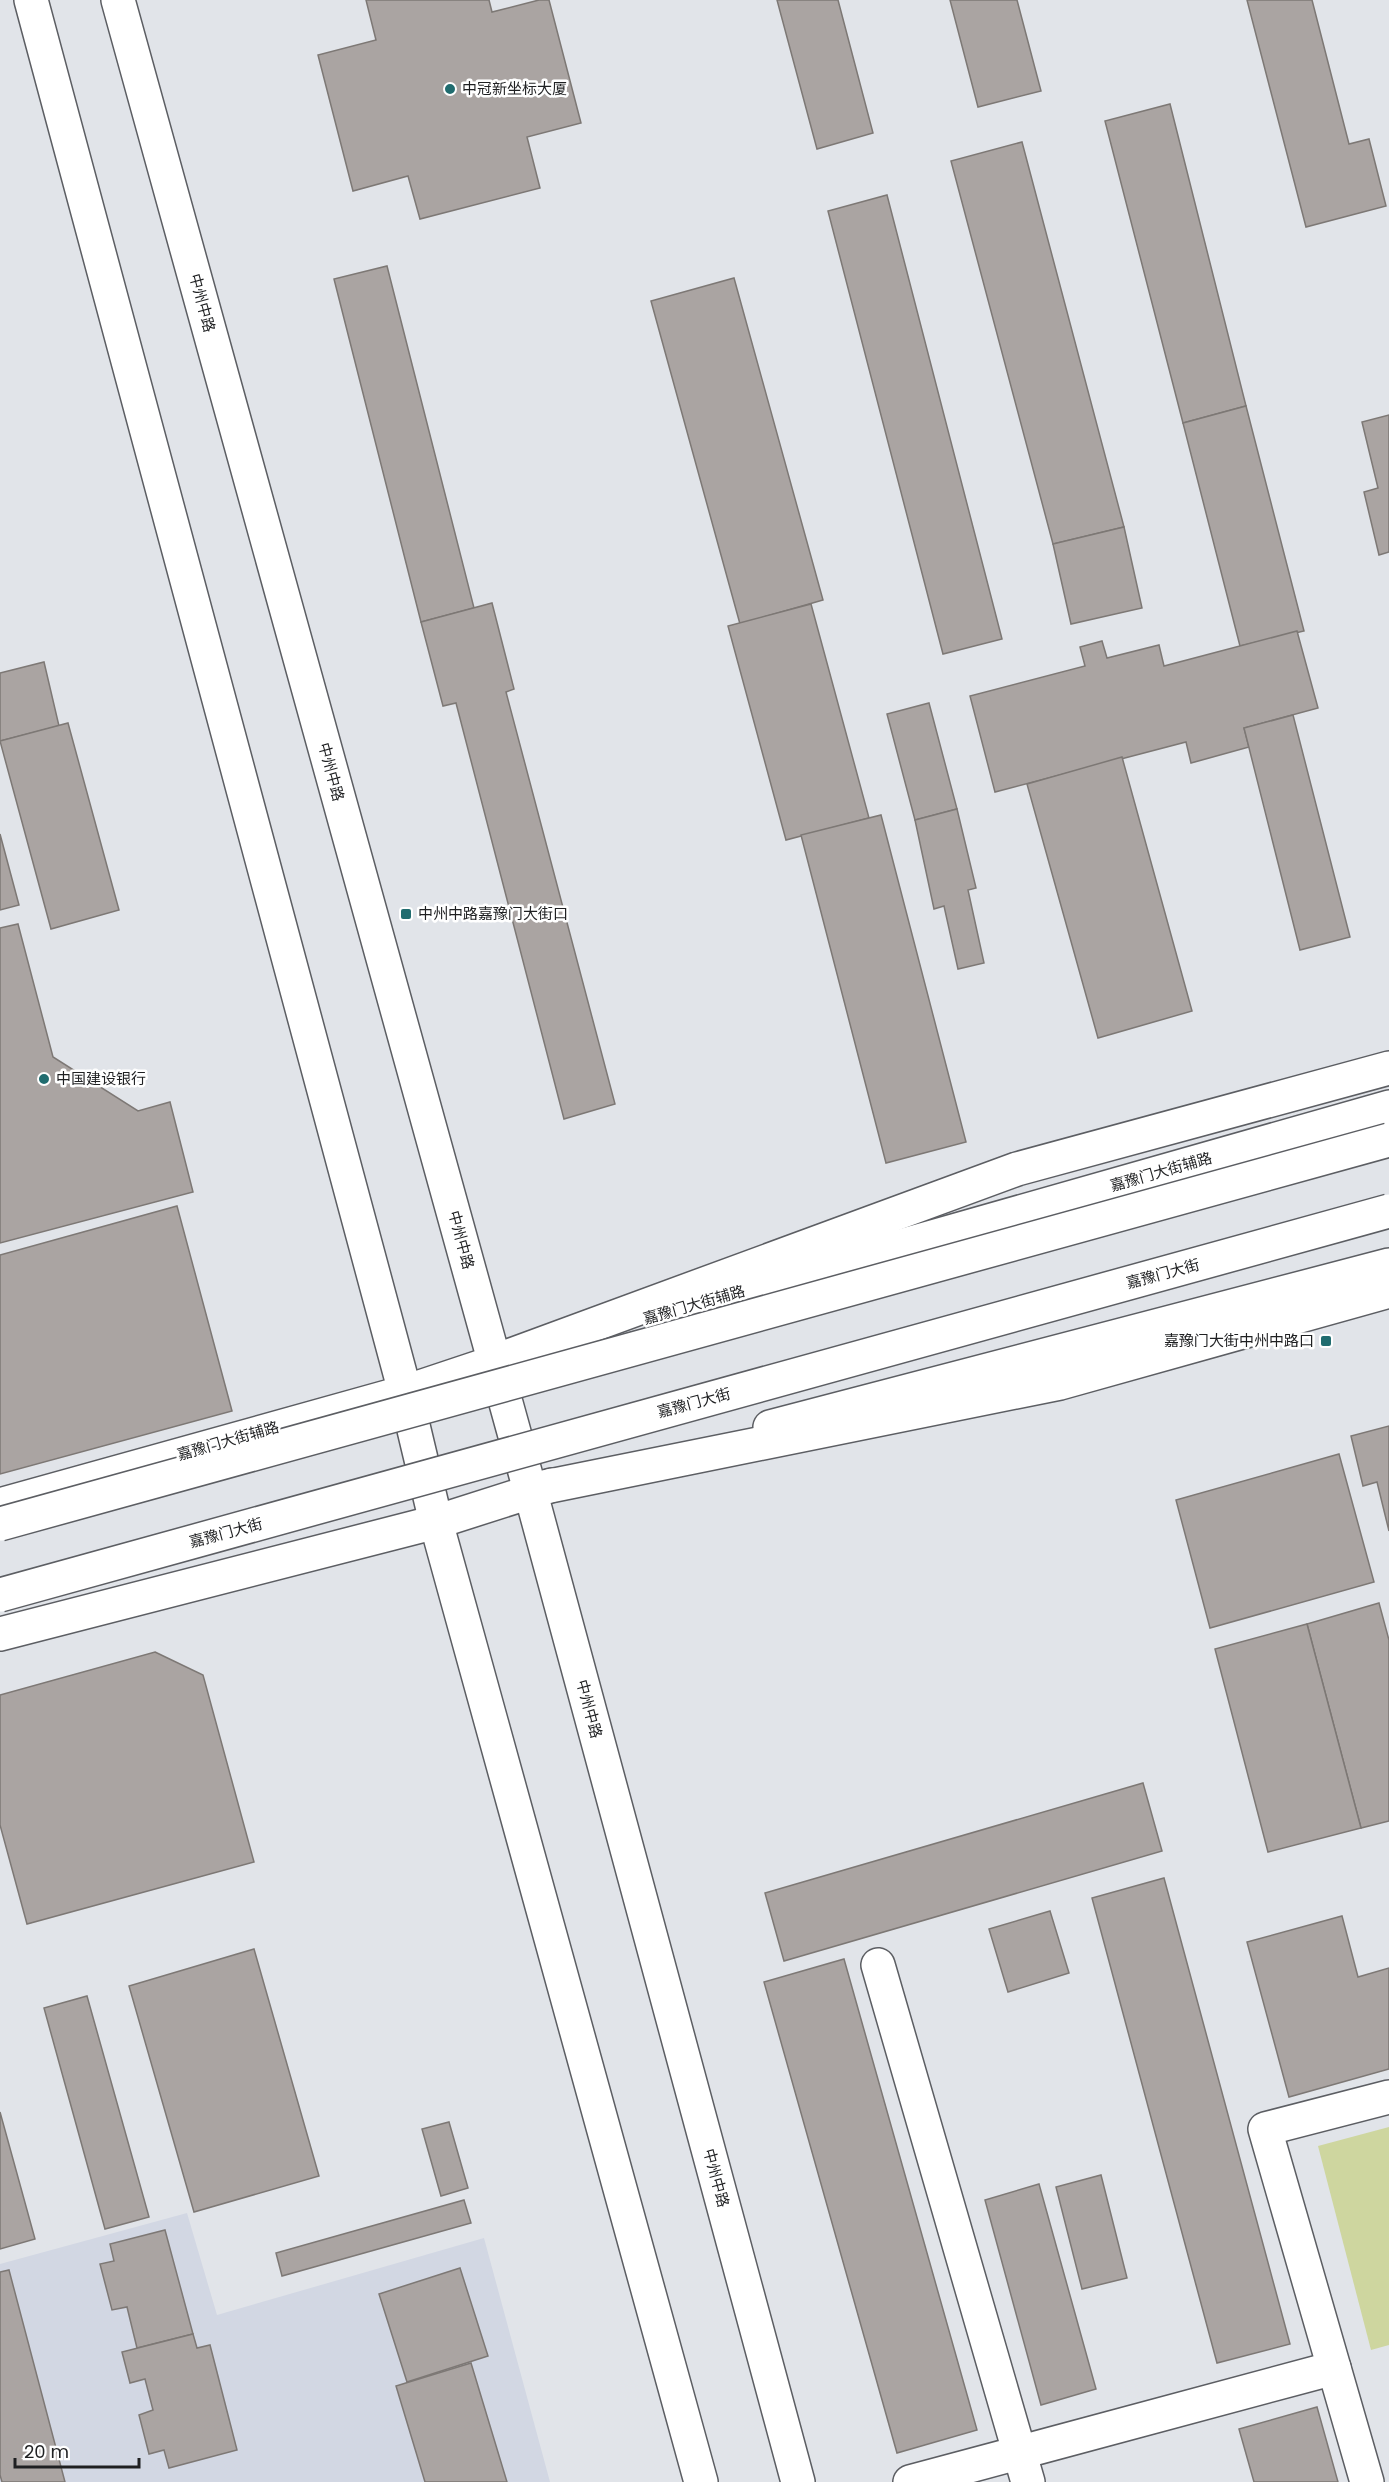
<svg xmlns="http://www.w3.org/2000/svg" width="1389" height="2482" font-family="Poppins,'Noto Sans SC',sans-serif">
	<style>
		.built { fill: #d2d7e3 }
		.green { fill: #ced69f }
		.building { fill: #aaa4a2; stroke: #7d7875; stroke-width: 1.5 }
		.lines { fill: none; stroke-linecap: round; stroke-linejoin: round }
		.minor-casing { stroke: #5c5e63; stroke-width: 36 }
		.major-casing { stroke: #5c5e63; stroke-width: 36 }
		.highway-casing { stroke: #5c5e63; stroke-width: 36 }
		.minor { stroke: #fff; stroke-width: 33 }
		.major { stroke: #fff; stroke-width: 33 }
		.highway { stroke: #fff; stroke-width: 33 }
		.highway-bridge-casing { stroke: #5c5e63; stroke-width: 36; stroke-linecap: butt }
		.highway-bridge { stroke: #fff; stroke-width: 33 }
		.poi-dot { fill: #206c6f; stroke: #fff; stroke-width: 2 }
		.labels { text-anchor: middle; stroke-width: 5; stroke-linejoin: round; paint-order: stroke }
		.poi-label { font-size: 15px; fill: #1f2022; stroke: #fff; text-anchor: start }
		.street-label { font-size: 15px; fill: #1f2022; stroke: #fff }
	</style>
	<rect width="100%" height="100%" fill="#e1e4e9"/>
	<path class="built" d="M187,2213L217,2315L484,2238L550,2482H0V2264Z"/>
	<path class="green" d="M1389,2127V2345L1371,2350L1318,2146Z"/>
	<g class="building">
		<path d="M366,0H489L492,12L539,0H549L581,123L527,137L540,188L420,219L408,176L353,191L318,55L376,40Z"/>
		<path d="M777,0H838L873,133L817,149Z"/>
		<path d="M950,0H1017L1041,91L978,107Z"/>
		<path d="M1247,0H1312L1349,144L1369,139L1386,206L1306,227Z"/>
		<path d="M1170,104L1246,406L1183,423L1105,121Z"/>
		<path d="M1022,142L1124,527L1053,544L951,161Z"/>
		<path d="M887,195L1002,639L943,654L828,211Z"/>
		<path d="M387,266L474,608L421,622L334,279Z"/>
		<path d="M734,278L823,600L740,624L651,301Z"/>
		<path d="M1246,406L1304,631L1240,646L1183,423Z"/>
		<path d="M1389,415V552L1379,555L1364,492L1378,488L1362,422Z"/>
		<path d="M1124,527L1142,608L1071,624L1053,544Z"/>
		<path d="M492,603L514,689L506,692L615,1104L564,1119L456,703L443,706L421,622Z"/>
		<path d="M811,604L869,818L786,840L728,626Z"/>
		<path d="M1297,631L1318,708L1244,728L1249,747L1191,763L1186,742L995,792L970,696L1085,666L1080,647L1102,641L1107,658L1159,645L1164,666Z"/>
		<path d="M44,662L59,726L0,741V673Z"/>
		<path d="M929,703L957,809L915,820L887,714Z"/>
		<path d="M1293,715L1350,937L1300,950L1244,728Z"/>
		<path d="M68,723L119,910L51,929L0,741Z"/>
		<path d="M1122,757L1192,1011L1098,1038L1027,784Z"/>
		<path d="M957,809L976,888L968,890L984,963L958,969L944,906L934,909L915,820Z"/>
		<path d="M881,815L966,1142L886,1163L801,835Z"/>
		<path d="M0,834L19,905L0,910Z"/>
		<path d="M18,924L53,1057L138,1111L170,1102L193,1192L0,1243V928Z"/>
		<path d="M177,1206L232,1411L0,1474V1255Z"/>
		<path d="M1389,1426V1531L1377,1482L1363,1486L1351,1436Z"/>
		<path d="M1339,1454L1374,1582L1210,1628L1176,1500Z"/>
		<path d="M1379,1603L1389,1640V1821L1361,1828L1307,1624Z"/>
		<path d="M1307,1624L1361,1828L1268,1852L1215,1649Z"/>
		<path d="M155,1652L203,1675L254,1862L27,1924L0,1825V1695Z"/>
		<path d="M1143,1783L1162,1851L784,1961L765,1893Z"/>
		<path d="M1164,1878L1290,2344L1217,2363L1092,1898Z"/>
		<path d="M1050,1911L1069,1973L1008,1992L989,1929Z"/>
		<path d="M1342,1916L1358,1977L1389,1968V2069L1289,2097L1247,1942Z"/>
		<path d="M254,1949L319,2176L194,2212L129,1986Z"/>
		<path d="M844,1959L977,2430L897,2453L764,1982Z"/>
		<path d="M87,1996L149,2217L105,2229L44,2008Z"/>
		<path d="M0,2112L35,2239L0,2249Z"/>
		<path d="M449,2122L468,2188L441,2196L422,2129Z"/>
		<path d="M1101,2175L1127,2278L1082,2289L1056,2187Z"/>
		<path d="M1039,2184L1096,2389L1041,2405L985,2200Z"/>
		<path d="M464,2200L471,2223L282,2276L276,2253Z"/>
		<path d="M165,2230L193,2334L137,2348L127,2307L112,2310L100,2264L114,2261L110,2244Z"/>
		<path d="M460,2268L488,2356L407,2382L379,2294Z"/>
		<path d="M9,2270L65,2482H2L0,2475V2272Z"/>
		<path d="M193,2334L197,2348L210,2345L237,2450L169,2468L164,2450L149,2454L139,2415L153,2410L145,2379L130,2383L122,2352Z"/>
		<path d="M471,2363L507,2482H425L396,2386Z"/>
		<path d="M1317,2407L1338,2482H1254L1239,2429Z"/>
	</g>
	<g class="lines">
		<defs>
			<g id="minor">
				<path d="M878,1965L1028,2482"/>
				<path d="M910,2482L1334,2368"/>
				<path d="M1367,2482L1265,2129L1389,2097"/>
			</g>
			<g id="major">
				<path d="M31,0L405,1392L436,1522L701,2482"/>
				<path d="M118,0L530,1490L798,2482"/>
				<path d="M658,1315L1389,1107"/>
				<path d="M770,1427L1389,1265"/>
				<path d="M0,1505L405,1392L516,1355"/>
				<path d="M0,1634L436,1522L552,1485"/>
			</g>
			<g id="highway">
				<path d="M495,1361L1017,1169L1389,1068"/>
				<path d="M530,1490L1060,1383L1389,1291"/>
			</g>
		</defs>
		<use href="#minor" class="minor-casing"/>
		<use href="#major" class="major-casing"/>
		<use href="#highway" class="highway-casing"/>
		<use href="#minor" class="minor"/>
		<use href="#major" class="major"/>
		<use href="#highway" class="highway"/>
		<defs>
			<g id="highway-bridge">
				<path d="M0,1524L1389,1140"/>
				<path d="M0,1595L1389,1211"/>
			</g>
		</defs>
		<use href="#highway-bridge" class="highway-bridge-casing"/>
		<use href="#highway-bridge" class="highway-bridge"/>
	</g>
	<g class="poi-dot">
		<circle cx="450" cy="89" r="6"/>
		<rect x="400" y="908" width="12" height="12" rx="3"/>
		<circle cx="44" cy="1079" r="6"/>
		<rect x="1320" y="1335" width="12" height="12" rx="3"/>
	</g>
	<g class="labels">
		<g class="poi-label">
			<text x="462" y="94">中冠新坐标大厦</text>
			<text x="418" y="919">中州中路嘉豫门大街口</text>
			<text x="56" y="1084">中国建设银行</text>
			<text x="1314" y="1346" text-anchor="end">嘉豫门大街中州中路口</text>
		</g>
		<g class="street-label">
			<text transform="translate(202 303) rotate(75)" y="5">中州中路</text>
			<text transform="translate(331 772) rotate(75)" y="5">中州中路</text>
			<text transform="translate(1161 1172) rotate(-16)" y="5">嘉豫门大街辅路</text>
			<text transform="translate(461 1240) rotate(75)" y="5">中州中路</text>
			<text transform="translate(1163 1274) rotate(-15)" y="5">嘉豫门大街</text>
			<text transform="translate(694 1305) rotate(-16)" y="5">嘉豫门大街辅路</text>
			<text transform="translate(694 1403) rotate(-15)" y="5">嘉豫门大街</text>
			<text transform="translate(228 1441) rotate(-16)" y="5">嘉豫门大街辅路</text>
			<text transform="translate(226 1533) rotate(-15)" y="5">嘉豫门大街</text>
			<text transform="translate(589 1709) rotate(75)" y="5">中州中路</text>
			<text transform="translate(716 2178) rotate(75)" y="5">中州中路</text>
		</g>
	</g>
	<path d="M15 2458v9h124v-9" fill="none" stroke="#1f2022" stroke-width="3"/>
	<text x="24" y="2458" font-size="18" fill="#1f2022" stroke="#ffffff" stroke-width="4.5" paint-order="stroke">20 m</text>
</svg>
